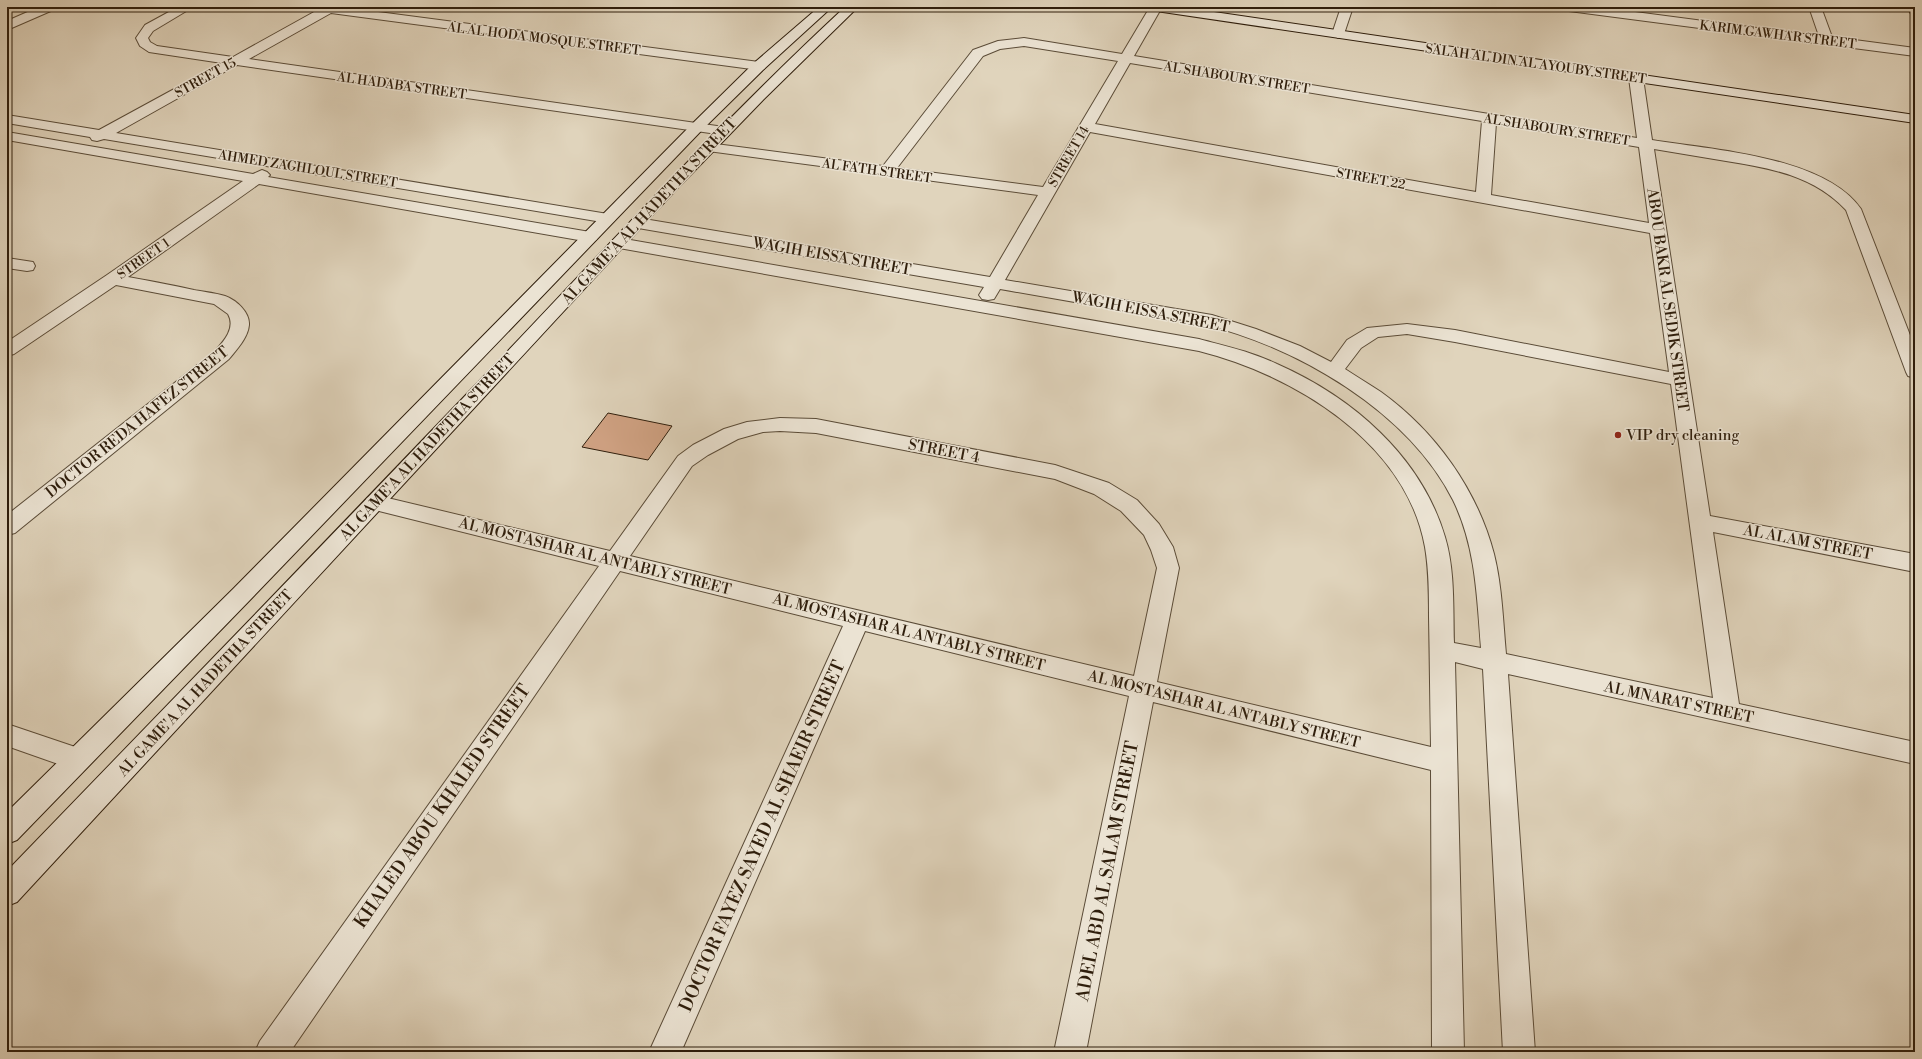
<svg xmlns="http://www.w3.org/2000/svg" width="1922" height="1059" font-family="'Libre Bodoni',serif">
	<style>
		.building { fill: #d0a283; stroke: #2f1e0c }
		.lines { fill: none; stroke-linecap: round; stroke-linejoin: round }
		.street-casing { stroke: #5b4c38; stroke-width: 2 }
		.secondary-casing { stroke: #2f1e0c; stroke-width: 2 }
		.street { fill: #ebe3d3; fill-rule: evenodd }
		.secondary { fill: #ebe3d3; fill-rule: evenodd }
		.poi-dot { fill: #8f2418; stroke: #ebe3d3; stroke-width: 1.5 }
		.labels { text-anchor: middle; stroke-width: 3; stroke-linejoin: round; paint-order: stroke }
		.far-street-label { font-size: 13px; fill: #2f1e0c; stroke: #ebe3d3 }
		.street-label { font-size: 15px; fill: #2f1e0c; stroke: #ebe3d3 }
		.poi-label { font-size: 15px; fill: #2f1e0c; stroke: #ebe3d3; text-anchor: start }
		.near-street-label { font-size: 18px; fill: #2f1e0c; stroke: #ebe3d3 }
	</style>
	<rect width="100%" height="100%" fill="#e0d4bc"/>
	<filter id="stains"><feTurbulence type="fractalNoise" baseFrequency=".005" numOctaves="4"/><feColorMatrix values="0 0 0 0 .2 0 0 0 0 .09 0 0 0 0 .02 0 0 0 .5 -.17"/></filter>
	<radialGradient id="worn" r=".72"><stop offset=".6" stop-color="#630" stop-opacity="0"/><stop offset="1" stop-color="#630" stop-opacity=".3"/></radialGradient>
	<path class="building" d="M608,413L672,426L648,460L582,447Z"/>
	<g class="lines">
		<defs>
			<g id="street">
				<path d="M39,7H55L53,10L7,30V21Z"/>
				<path d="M178,7H193L153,31L148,38L150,42L157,46L233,57L323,7H340L759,62L764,63L766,66L764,69L759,70L331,13L249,59L724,127L729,128L731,131L729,134L724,135L237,65L116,133L614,215L616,218L614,221L608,223L104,139L97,141L92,140L90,137L7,123V115L99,130L222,63L149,52L140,46L136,38L145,25Z"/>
				<path d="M1150,7H1162L1134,56L1637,138L1629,78L1631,75H1641L1643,78L1652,140C1712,150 1824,156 1861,209L1915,348V378L1908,376L1906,372L1846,210C1814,176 1771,168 1726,161C1702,157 1678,153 1654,149L1710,516L1915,554V572L1713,532L1739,704L1915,742V764L1508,674L1535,1052H1503L1483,669L1455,662L1464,1052H1432L1431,770L1153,702L1086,1052H1054L1129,696L865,631L681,1052H649L843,626L620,571L290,1052H255L260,1041L599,566L367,508L364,503L367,498L375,495L610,551L678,456L693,445L724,429L747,422L780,418L816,419L1055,465L1109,483L1137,500L1159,524L1173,547L1179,568L1157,682L1431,747C1430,704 1430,660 1429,617C1429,594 1429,570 1425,547C1406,442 1294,375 1199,351L619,248L613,246L611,243L613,240L619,238L1199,339C1225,346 1252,352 1277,364C1352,397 1421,456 1445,537C1455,570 1453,608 1454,643L1481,648C1477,598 1476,547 1453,500C1408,411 1297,347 1203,324C1181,319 1159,316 1137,313C1091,305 1045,297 1000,289L994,299L988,300L982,299L979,295L984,287L638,228L632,226L630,223L632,220L638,218L990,277L1038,195L708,151L703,150L701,147L703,144L708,143L883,166L973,50L998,41L1024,38L1122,54ZM1024,46L1118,61L1043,187L897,168L983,56L1000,49ZM1130,63L1482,121L1476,192L1095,124ZM1496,123L1639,147L1649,223L1491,195ZM1090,132L1650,233L1669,372L1455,330L1407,324L1367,328L1347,340L1331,362L1300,346L1256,329L1212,315L1005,280ZM1407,334L1455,342L1671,384L1713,698L1506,654C1503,621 1502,586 1494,554C1477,489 1435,431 1381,392C1369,384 1357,377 1345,369L1361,348L1378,337ZM780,431L816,433L1055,479L1094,494L1121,511L1144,535L1151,550L1157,568L1134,676L630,556L692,466L708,455L738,439L763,432Z"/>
				<path d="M1341,7H1353L1344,34L1338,38L1332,34Z"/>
				<path d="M1563,7H1597L1819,36L1809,7H1821L1832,37L1915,48V56L1569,11Z"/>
				<path d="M1907,7H1915V15L1911,14Z"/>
				<path d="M7,132L253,174L262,170L267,172L270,175L268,177L590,232L596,234L598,237L596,240L590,242L259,184L128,277C150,281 172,285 194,290C204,292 215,293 225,296C236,300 250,312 249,325C248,338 236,350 229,359L15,533L7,535V515L215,351C224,341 236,328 228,314L214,304L116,285L14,354L7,356V342L107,275L243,181L7,140Z"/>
				<path d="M7,258L33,262L35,266L33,270L27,271L7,268Z"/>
				<path d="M7,724L87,751L91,759L87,767L78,771L7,746Z"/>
			</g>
			<g id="secondary">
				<path d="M819,7H832L764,69L702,130L249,601L17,840L7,844V812L233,589L692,124L754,63Z"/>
				<path d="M845,7H858L764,99L674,192L17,902L7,906V871C166,706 327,541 485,375C604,250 719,124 845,7Z"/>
				<path d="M1150,7H1180L1915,115V123L1156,11Z"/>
			</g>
		</defs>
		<use href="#street" class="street-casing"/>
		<use href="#secondary" class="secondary-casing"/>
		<use href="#street" class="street"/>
		<use href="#secondary" class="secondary"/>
	</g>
	<circle class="poi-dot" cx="1618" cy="435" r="4"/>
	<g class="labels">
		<g class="far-street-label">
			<text transform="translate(1778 34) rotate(7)" y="5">KARIM GAWHAR STREET</text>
			<text transform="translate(544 38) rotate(7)" y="5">AL AL HODA MOSQUE STREET</text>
			<text transform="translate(1536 63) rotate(8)" y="5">SALAH AL DIN AL AYOUBY STREET</text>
			<text transform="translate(205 77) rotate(-29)" y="5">STREET 15</text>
			<text transform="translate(1237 77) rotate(9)" y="5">AL SHABOURY STREET</text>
			<text transform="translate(402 85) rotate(8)" y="5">AL HADABA STREET</text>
			<text transform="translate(1557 129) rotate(9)" y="5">AL SHABOURY STREET</text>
			<text transform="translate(1068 156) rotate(-60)" y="5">STREET 14</text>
			<text transform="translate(308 168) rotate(9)" y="5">AHMED ZAGHLOUL STREET</text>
			<text transform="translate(877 170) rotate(8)" y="5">AL FATH STREET</text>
			<text transform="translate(1371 178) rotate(10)" y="5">STREET 22</text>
			<text transform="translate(143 258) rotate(-35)" y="5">STREET 1</text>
		</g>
		<g class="street-label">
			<text transform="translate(649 211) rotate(-47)" y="5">AL GAME'A AL HADETHA STREET</text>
			<text transform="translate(832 256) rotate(10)" y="5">WAGIH EISSA STREET</text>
			<text transform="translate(1668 300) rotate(82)" y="5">ABOU BAKR AL SEDIK STREET</text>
			<text transform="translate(1151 312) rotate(11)" y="5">WAGIH EISSA STREET</text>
			<text transform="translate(137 422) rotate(-39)" y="5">DOCTOR REDA HAFEZ STREET</text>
			<text transform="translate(427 447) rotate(-47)" y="5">AL GAME'A AL HADETHA STREET</text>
			<text transform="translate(944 451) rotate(11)" y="5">STREET 4</text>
			<text transform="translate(1808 542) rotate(11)" y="5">AL ALAM STREET</text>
			<text transform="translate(595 556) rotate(14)" y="5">AL MOSTASHAR AL ANTABLY STREET</text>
			<text transform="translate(909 632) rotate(14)" y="5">AL MOSTASHAR AL ANTABLY STREET</text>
			<text transform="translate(205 683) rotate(-47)" y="5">AL GAME'A AL HADETHA STREET</text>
			<text transform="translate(1679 702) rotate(12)" y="5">AL MNARAT STREET</text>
			<text transform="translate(1224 709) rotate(14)" y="5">AL MOSTASHAR AL ANTABLY STREET</text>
		</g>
		<g class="poi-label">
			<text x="1626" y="440">VIP dry cleaning</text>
		</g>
		<g class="near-street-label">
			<text transform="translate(442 806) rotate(-55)" y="6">KHALED ABOU KHALED STREET</text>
			<text transform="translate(762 836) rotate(-66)" y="6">DOCTOR FAYEZ SAYED AL SHAEIR STREET</text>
			<text transform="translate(1107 871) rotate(-79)" y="6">ADEL ABD AL SALAM STREET</text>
		</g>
	</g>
	<rect width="1922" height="1059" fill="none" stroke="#e0d4bc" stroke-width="24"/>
	<rect x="8" y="8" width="1906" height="1043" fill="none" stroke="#2f1e0c" stroke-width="2"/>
	<rect x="12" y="12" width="1898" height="1035" fill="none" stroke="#2f1e0c"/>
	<rect width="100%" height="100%" filter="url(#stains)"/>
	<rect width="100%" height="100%" fill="url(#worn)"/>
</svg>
